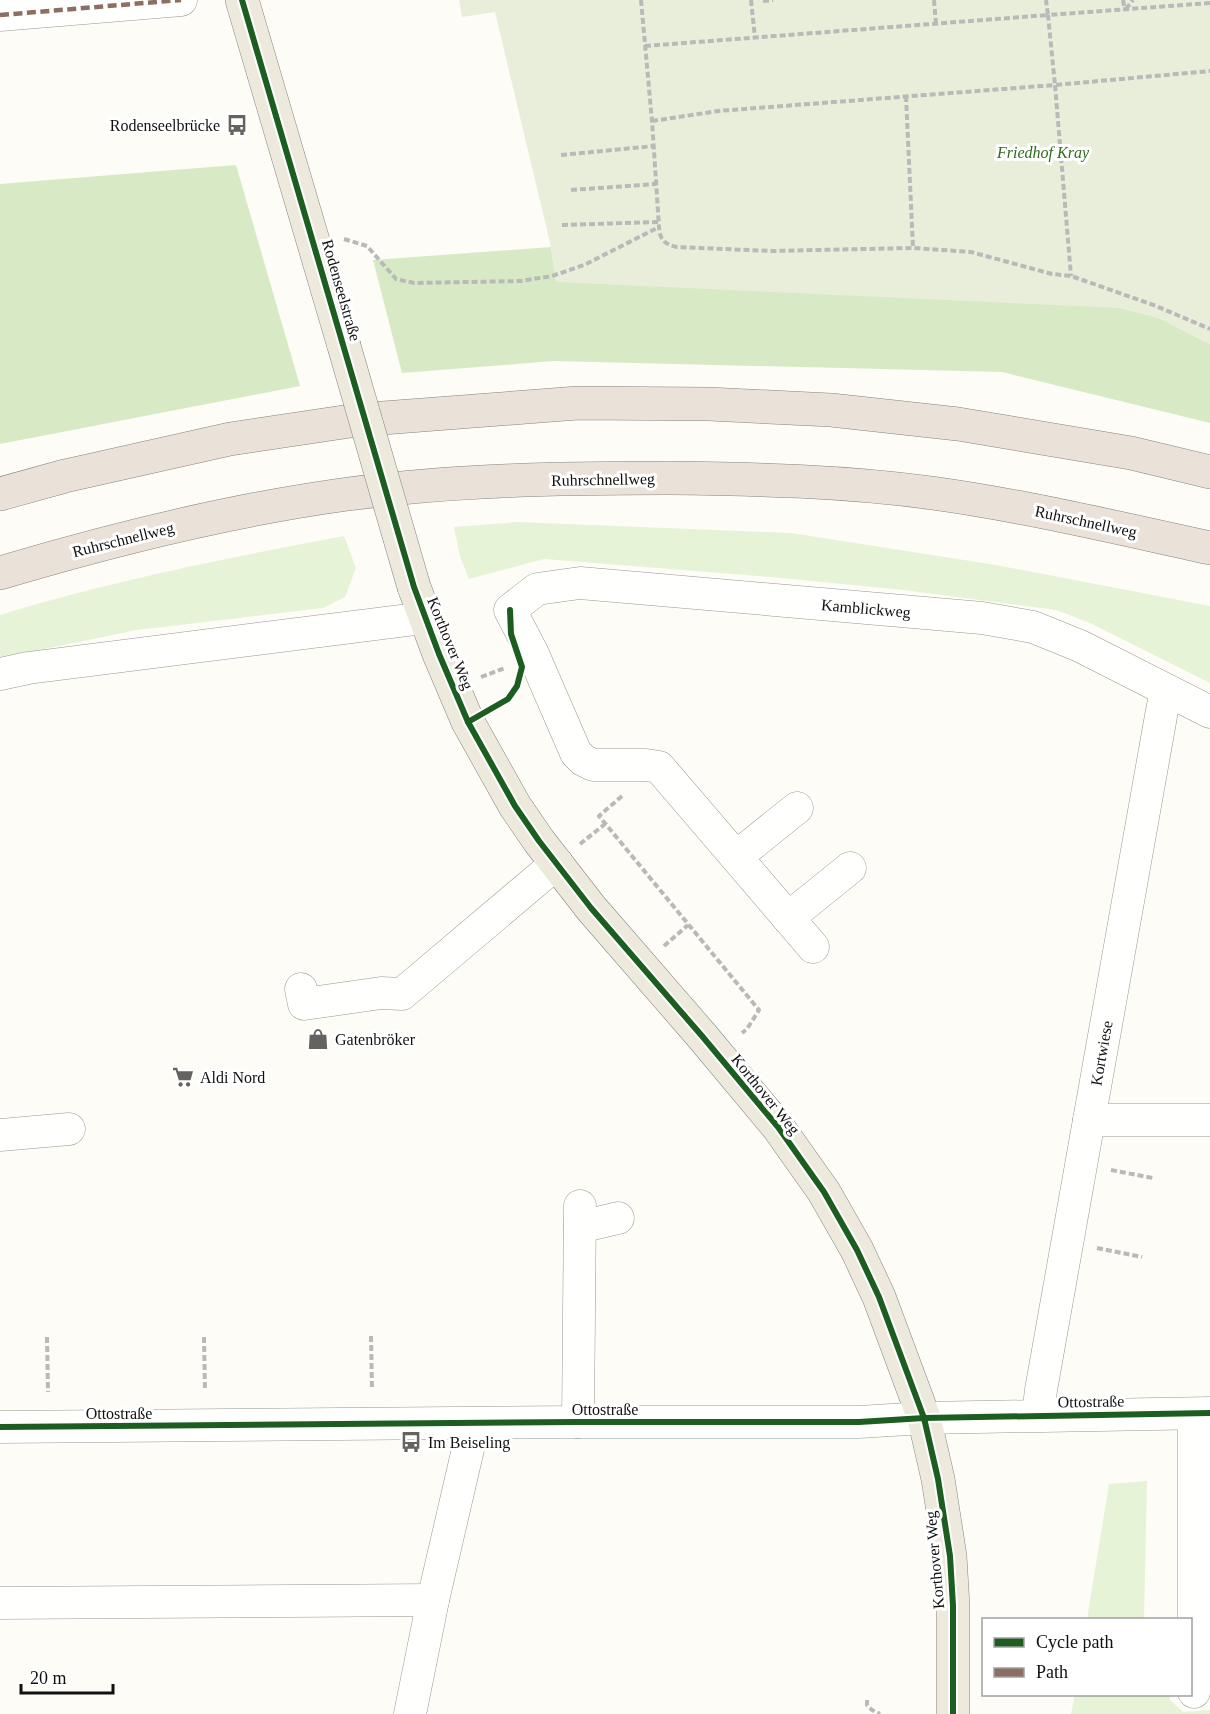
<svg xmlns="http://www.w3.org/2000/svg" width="1210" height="1714" font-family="'Times New Roman',serif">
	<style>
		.green { fill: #e7f3d7 }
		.forest { fill: #d8eac5 }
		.cemetery { fill: #e9eedb }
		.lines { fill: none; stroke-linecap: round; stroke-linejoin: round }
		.minor-casing { stroke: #979795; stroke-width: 33 }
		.major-casing { stroke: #858482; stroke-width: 34 }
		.highway-casing { stroke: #858482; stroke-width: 34 }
		.path { stroke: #b9b9b8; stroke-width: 4; stroke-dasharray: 6 3; stroke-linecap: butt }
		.minor { stroke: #fffffe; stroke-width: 32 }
		.major { stroke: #ede9dc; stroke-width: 33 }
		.highway { stroke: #eae1d8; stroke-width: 33 }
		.major-bridge-casing { stroke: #858482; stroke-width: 34; stroke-linecap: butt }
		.major-bridge { stroke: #ede9dc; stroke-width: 33 }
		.quiet { stroke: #8d6e63; stroke-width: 4.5; stroke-dasharray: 9 4.5; stroke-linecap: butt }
		.cycleway-casing { stroke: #fff; stroke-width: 10 }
		.cycleway { stroke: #1b5e20; stroke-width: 6 }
		.labels { text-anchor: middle; stroke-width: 6; stroke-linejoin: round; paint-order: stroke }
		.poi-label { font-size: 16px; fill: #111; stroke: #fff; text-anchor: start }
		.park-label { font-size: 16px; font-style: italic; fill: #2f6b1f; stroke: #fff }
		.street-label { font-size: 16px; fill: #111; stroke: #fff }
	</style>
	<rect width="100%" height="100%" fill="#fdfcf7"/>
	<g class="green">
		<path d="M518,522L791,533L996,565L1210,606V683L1090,623L1056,610L903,590L771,577L544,559L469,579L460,556L454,527Z"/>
		<path d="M344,536L356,568L345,597L323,608L137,630L0,658V615C113,580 228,558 344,536Z"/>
		<path d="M1147,1481L1144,1618L1146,1619H1087L1109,1484Z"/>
		<path d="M1075,1694L1170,1695V1700L1183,1712L1210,1710V1714H1071Z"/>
	</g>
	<g class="forest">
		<path d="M236,165L300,386L0,444V184Z"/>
		<path d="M551,247L556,282L737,278L1121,308L1159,318L1210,344V423L1002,372L554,361L402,373L373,260Z"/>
	</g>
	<path class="cemetery" d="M459,0H1210V344L1159,318L1121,308L556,282L551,247L495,12L462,17Z"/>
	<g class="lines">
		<defs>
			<g id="minor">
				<path d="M0,15L181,0"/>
				<path d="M0,674L28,668L424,618"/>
				<path d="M736,857L797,808"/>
				<path d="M788,918L850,868"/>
				<path d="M813,947L659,767L646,765H593L583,760L576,753L533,654L510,610L537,589L580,583L982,618L1033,627L1080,646L1210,712"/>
				<path d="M301,989L304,1004L381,993L402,994L557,863"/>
				<path d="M1089,1120H1210"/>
				<path d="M0,1135L69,1129"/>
				<path d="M580,1227L618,1218"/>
				<path d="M1038,1415L1041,1390L1161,716L1166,690"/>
				<path d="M578,1422L580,1206"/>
				<path d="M0,1427L578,1422H859L924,1418L1210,1413"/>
				<path d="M0,1603L433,1600"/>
				<path d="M1194,1692V1414"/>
				<path d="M410,1714L433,1600L468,1449L470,1424"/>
			</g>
			<g id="major">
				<path d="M242,0L344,346"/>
				<path d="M414,587L439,654L468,722L515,806L539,841L591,908L702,1036L778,1127L824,1192L857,1250L879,1297L924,1418L938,1479L950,1556L953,1606V1714"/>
			</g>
			<g id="highway">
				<path d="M0,494L65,476L230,439L357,420L578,403L709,404L831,410L958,424L1131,453L1210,472"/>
				<path d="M0,573C114,539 230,510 348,494C454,480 561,478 668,478C756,479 844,481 932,493C1026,506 1118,528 1210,548"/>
			</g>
		</defs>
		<use href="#minor" class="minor-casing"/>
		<use href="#major" class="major-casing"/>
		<use href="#highway" class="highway-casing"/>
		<g class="path">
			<path d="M641,0L652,121L659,227C660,240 664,244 677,247L771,251L913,248L971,252L1052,274L1071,276L1156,306L1210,329"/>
			<path d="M751,0L755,38"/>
			<path d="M934,0L936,24"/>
			<path d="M1123,0L1125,10"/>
			<path d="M763,1L773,0"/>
			<path d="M1210,3L1048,15L1055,85L1210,71"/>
			<path d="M1126,9L1133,0"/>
			<path d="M645,46L1048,15L1046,0"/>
			<path d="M906,96L913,248"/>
			<path d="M652,121L718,111L1055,85L1071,276"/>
			<path d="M561,155L654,146"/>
			<path d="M571,190L656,184"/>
			<path d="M562,225L658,222"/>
			<path d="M344,239L367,246L396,279L414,283L521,281L552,276L584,265L659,227"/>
			<path d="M481,677L505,668"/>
			<path d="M622,796L599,816L759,1010L747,1029L742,1033"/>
			<path d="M580,844L605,824"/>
			<path d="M664,946L688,925"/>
			<path d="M1111,1170L1153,1178"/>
			<path d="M1097,1248L1142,1257"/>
			<path d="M371,1336L372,1390"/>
			<path d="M47,1337L48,1392"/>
			<path d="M204,1337L205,1391"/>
			<path d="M867,1700V1705L872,1710L880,1714"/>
		</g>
		<use href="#minor" class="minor"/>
		<use href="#major" class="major"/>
		<use href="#highway" class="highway"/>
		<defs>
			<path id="major-bridge" d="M344,346L414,587"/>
		</defs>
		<use href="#major-bridge" class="major-bridge-casing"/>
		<use href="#major-bridge" class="major-bridge"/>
		<path class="quiet" d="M0,15L181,0"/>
		<defs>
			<g id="cycleway">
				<path d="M242,0L414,587L439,654L468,722L515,806L539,841L591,908L702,1036L778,1127L824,1192L857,1250L879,1297L924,1418L938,1479L950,1556L953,1606V1714"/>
				<path d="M468,722L508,699L517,686L522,667L511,634L510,610"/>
				<path d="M0,1427L578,1422H859L924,1418L1210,1413"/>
			</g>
		</defs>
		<use href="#cycleway" class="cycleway-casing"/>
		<use href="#cycleway" class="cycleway"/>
	</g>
	<defs>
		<symbol id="bus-bare" viewBox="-9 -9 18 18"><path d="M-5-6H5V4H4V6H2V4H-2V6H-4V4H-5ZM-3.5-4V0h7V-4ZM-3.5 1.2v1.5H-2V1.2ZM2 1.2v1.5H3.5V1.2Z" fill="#646362" stroke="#fff" stroke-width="2.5" paint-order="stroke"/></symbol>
		<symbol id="shop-bare" viewBox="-9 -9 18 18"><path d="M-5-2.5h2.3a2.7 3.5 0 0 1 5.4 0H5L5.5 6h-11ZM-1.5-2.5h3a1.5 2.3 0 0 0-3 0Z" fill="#646362" stroke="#fff" stroke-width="2.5" paint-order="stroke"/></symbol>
		<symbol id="supermarket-bare" viewBox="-9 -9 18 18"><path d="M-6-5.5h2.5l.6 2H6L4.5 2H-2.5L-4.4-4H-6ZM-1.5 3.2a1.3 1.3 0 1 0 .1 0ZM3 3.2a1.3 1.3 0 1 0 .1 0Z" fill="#646362" stroke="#fff" stroke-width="2.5" paint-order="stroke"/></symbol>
	</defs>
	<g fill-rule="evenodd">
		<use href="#bus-bare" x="222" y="110" width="30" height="30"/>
		<use href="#shop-bare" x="303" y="1024" width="30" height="30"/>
		<use href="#supermarket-bare" x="168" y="1062" width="30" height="30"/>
		<use href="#bus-bare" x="396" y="1427" width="30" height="30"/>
	</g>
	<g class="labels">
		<g class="poi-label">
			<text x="220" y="131" text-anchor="end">Rodenseelbrücke</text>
			<text x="335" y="1045">Gatenbröker</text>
			<text x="200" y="1083">Aldi Nord</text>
			<text x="428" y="1448">Im Beiseling</text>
		</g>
		<g class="park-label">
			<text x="1043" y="158">Friedhof Kray</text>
		</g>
		<g class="street-label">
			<text transform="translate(342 290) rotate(74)" y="6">Rodenseelstraße</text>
			<text transform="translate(603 479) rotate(-1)" y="6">Ruhrschnellweg</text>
			<text transform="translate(1086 521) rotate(12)" y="6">Ruhrschnellweg</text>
			<text transform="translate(123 539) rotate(-14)" y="6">Ruhrschnellweg</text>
			<text transform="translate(866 608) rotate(5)" y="6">Kamblickweg</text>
			<text transform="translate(451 643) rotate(68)" y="6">Korthover Weg</text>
			<text transform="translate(1101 1053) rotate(-80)" y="6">Kortwiese</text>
			<text transform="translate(766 1094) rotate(51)" y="6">Korthover Weg</text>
			<text transform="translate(1091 1401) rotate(-1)" y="6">Ottostraße</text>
			<text x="605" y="1415">Ottostraße</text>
			<text x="119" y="1419">Ottostraße</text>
			<text transform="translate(934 1560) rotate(-95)" y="6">Korthover Weg</text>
		</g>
	</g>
	<rect x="982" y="1618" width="210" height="78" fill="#ffffff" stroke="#a0a0a0" stroke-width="1.5"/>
	<rect x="994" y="1638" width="30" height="9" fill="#1b5e20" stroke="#a0a0a0" stroke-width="1.5"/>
	<text x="1036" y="1648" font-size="18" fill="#111111">Cycle path</text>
	<rect x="994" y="1668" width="30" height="9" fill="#8d6e63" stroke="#a0a0a0" stroke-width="1.5"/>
	<text x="1036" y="1678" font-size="18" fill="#111111">Path</text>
	<path d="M21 1684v9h92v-9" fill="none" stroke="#111111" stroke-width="3"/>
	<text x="30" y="1684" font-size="18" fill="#111111" stroke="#ffffff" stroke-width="4.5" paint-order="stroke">20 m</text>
</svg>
